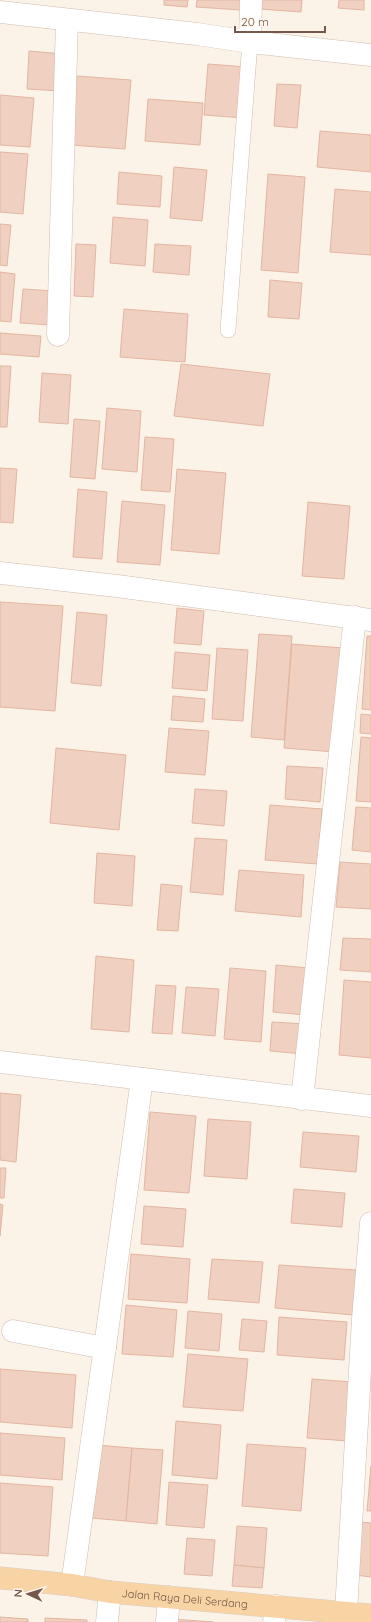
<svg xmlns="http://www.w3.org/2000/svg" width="371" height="1622" font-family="Quicksand,sans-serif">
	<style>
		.building { fill: #f0d0c0; stroke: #e2b6a1 }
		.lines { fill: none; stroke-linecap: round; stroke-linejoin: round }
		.service-casing { stroke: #cfbcb0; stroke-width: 16 }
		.minor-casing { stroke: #cfbcb0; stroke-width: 23 }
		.primary-casing { stroke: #d8d0cd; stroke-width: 23 }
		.service { stroke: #fff; stroke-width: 15 }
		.minor { stroke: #fff; stroke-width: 22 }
		.primary { stroke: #f8d3a3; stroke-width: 22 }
		.labels { text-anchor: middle; stroke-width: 3; stroke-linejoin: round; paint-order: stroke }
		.street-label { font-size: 11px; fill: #75584c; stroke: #fef7ee }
	</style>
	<rect width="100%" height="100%" fill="#fcf3e8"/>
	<g class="building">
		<path d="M164,0H188L187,7L164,5Z"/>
		<path d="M197,0H241V10L196,7Z"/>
		<path d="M261,0H302L301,12L260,9Z"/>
		<path d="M339,0H364V10L338,8Z"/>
		<path d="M29,51L64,54L60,91L27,89Z"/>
		<path d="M208,64L247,67L244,118L204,115Z"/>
		<path d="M77,76L131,80L125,149L71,145Z"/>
		<path d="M277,84L301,85L297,128L274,126Z"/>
		<path d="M0,95L34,98L30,147L0,145Z"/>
		<path d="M148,99L203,103L200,145L145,141Z"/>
		<path d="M320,131L371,135V172L317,167Z"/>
		<path d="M0,152L28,154L23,214L0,212Z"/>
		<path d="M174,167L207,170L202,221L170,218Z"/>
		<path d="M119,172L162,176L160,207L117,204Z"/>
		<path d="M268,174L305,177L298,273L261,270Z"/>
		<path d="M335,189L371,192V255L330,252Z"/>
		<path d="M113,217L148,220L145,266L110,263Z"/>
		<path d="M0,224L11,225L7,266L0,265Z"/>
		<path d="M76,244L96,245L93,297L74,296Z"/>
		<path d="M155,244L191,246L189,275L153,272Z"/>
		<path d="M0,272L15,274L11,322L0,321Z"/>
		<path d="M270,280L302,283L299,319L268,317Z"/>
		<path d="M23,289L54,291L51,325L20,323Z"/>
		<path d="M124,309L188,314L185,362L120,357Z"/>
		<path d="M0,333L41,336L39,357L0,354Z"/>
		<path d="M181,364L270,374L263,426L174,416Z"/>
		<path d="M0,366H11L7,427H0Z"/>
		<path d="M42,373L71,375L68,424L39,422Z"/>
		<path d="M107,408L141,411L137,472L102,469Z"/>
		<path d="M74,419L100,421L95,479L70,477Z"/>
		<path d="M145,437L174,439L170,492L141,490Z"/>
		<path d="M0,468L17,469L13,523L0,522Z"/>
		<path d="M177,469L226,473L219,554L171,550Z"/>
		<path d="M78,489L107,492L102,559L73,557Z"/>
		<path d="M122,501L165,505L160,565L117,562Z"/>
		<path d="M308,502L350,506L344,579L302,576Z"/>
		<path d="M0,602L63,606L55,711L0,707Z"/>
		<path d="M177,608L204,611L201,645L174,643Z"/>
		<path d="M77,612L107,615L101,686L71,683Z"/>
		<path d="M259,634L292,636L284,740L251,737Z"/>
		<path d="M367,636H371V710L362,709Z"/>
		<path d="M292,644L343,648L335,752L284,748Z"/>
		<path d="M217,648L248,650L243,721L212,719Z"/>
		<path d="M175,652L210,655L207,691L172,688Z"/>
		<path d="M173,696L205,699L203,722L171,720Z"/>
		<path d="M361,714L371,715V734L360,733Z"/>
		<path d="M169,728L209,731L205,775L165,772Z"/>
		<path d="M361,737L371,738V802L356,801Z"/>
		<path d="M56,748L126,755L119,830L50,823Z"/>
		<path d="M287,766L323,768L320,802L285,799Z"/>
		<path d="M195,789L227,791L224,826L192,823Z"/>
		<path d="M270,805L322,809L318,864L265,860Z"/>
		<path d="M356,807L371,808V852L352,850Z"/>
		<path d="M195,838L227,840L223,895L190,892Z"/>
		<path d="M97,853L135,856L132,906L94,903Z"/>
		<path d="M340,862L371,864V909L336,907Z"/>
		<path d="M239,870L304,875L301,917L235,911Z"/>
		<path d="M161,884L182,886L178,931L157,930Z"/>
		<path d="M343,938L371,939V972L340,970Z"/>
		<path d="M96,956L134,960L129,1032L91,1029Z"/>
		<path d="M276,965L309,968L305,1015L273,1012Z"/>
		<path d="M230,968L266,971L261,1042L224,1039Z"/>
		<path d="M344,980L371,982V1058L339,1055Z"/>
		<path d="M156,985L176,986L172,1034L152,1033Z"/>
		<path d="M186,987L219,989L215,1036L182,1033Z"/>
		<path d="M272,1022L307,1024L304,1054L270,1051Z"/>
		<path d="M0,1093L21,1095L16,1162L0,1160Z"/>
		<path d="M150,1112L196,1116L189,1193L144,1190Z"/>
		<path d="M208,1119L251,1122L247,1179L204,1176Z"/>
		<path d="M303,1132L359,1136L356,1172L300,1167Z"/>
		<path d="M0,1168H6L4,1198H0Z"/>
		<path d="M294,1189L345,1193L342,1227L291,1223Z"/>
		<path d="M0,1204L3,1205L0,1236Z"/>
		<path d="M144,1206L186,1209L183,1247L141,1244Z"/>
		<path d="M131,1254L190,1259L187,1303L128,1299Z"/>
		<path d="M212,1259L263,1262L259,1303L208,1299Z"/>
		<path d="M279,1265L356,1270L353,1315L275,1308Z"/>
		<path d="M126,1305L177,1310L173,1357L122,1354Z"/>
		<path d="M188,1311L222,1314L219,1351L185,1348Z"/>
		<path d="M279,1317L347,1322L344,1360L277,1355Z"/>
		<path d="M242,1319L267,1321L264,1352L239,1350Z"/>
		<path d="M188,1354L248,1359L243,1411L183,1407Z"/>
		<path d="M0,1369L76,1375L72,1428L0,1422Z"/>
		<path d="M312,1379L353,1382L348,1441L307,1438Z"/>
		<path d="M176,1421L221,1425L217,1479L172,1475Z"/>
		<path d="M0,1433L65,1438L62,1480L0,1475Z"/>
		<path d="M247,1444L306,1448L301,1511L242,1506Z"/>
		<path d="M97,1445L132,1448L126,1521L91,1518Z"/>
		<path d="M132,1448L163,1450L157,1524L126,1521Z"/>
		<path d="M371,1466V1511H367Z"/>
		<path d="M169,1482L208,1485L204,1528L166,1525Z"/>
		<path d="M0,1483L53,1487L48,1556L0,1553Z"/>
		<path d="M359,1522L371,1523V1577L355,1575Z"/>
		<path d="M237,1526L267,1528L264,1568L234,1565Z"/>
		<path d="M187,1538L215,1540L212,1576L184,1574Z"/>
		<path d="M234,1565L264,1568L262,1588L232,1586Z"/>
		<path d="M0,1617L28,1619V1622H0Z"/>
		<path d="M45,1618L87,1620V1622H45Z"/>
		<path d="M172,1619L213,1622H171Z"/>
	</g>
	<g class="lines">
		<defs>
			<path id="service" d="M228,330L250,42"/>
			<g id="minor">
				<path d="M0,12L197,34L250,42L371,55"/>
				<path d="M250,42L251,0"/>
				<path d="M58,335L67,20"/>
				<path d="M0,573L117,586L371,620"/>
				<path d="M0,1062L371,1106"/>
				<path d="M302,1099L355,617"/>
				<path d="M13,1331L105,1348"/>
				<path d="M72,1585L142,1079"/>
				<path d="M346,1612L363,1319L371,1223"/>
				<path d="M107,1622L110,1592"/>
				<path d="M167,1622L169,1597"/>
				<path d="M274,1622L276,1606"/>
			</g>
			<g id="primary">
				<path id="s1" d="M0,1578L72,1585L110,1592L371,1615"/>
			</g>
		</defs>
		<use href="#service" class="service-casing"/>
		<use href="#minor" class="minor-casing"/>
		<use href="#primary" class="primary-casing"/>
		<use href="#service" class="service"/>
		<use href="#minor" class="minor"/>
		<use href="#primary" class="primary"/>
	</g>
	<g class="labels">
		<g class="street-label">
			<text dy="4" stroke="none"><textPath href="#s1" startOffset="186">Jalan Raya Deli Serdang</textPath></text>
		</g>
	</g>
	<g transform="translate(28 1594) rotate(274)" stroke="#fef7ee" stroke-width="3" paint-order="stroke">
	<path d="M0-3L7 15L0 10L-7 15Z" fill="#75584c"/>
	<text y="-6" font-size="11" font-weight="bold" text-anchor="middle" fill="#75584c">N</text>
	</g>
	<path d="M235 26v6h90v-6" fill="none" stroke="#75584c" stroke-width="2"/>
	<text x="241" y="26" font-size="12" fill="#75584c" stroke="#fef7ee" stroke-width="3" paint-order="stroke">20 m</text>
</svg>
